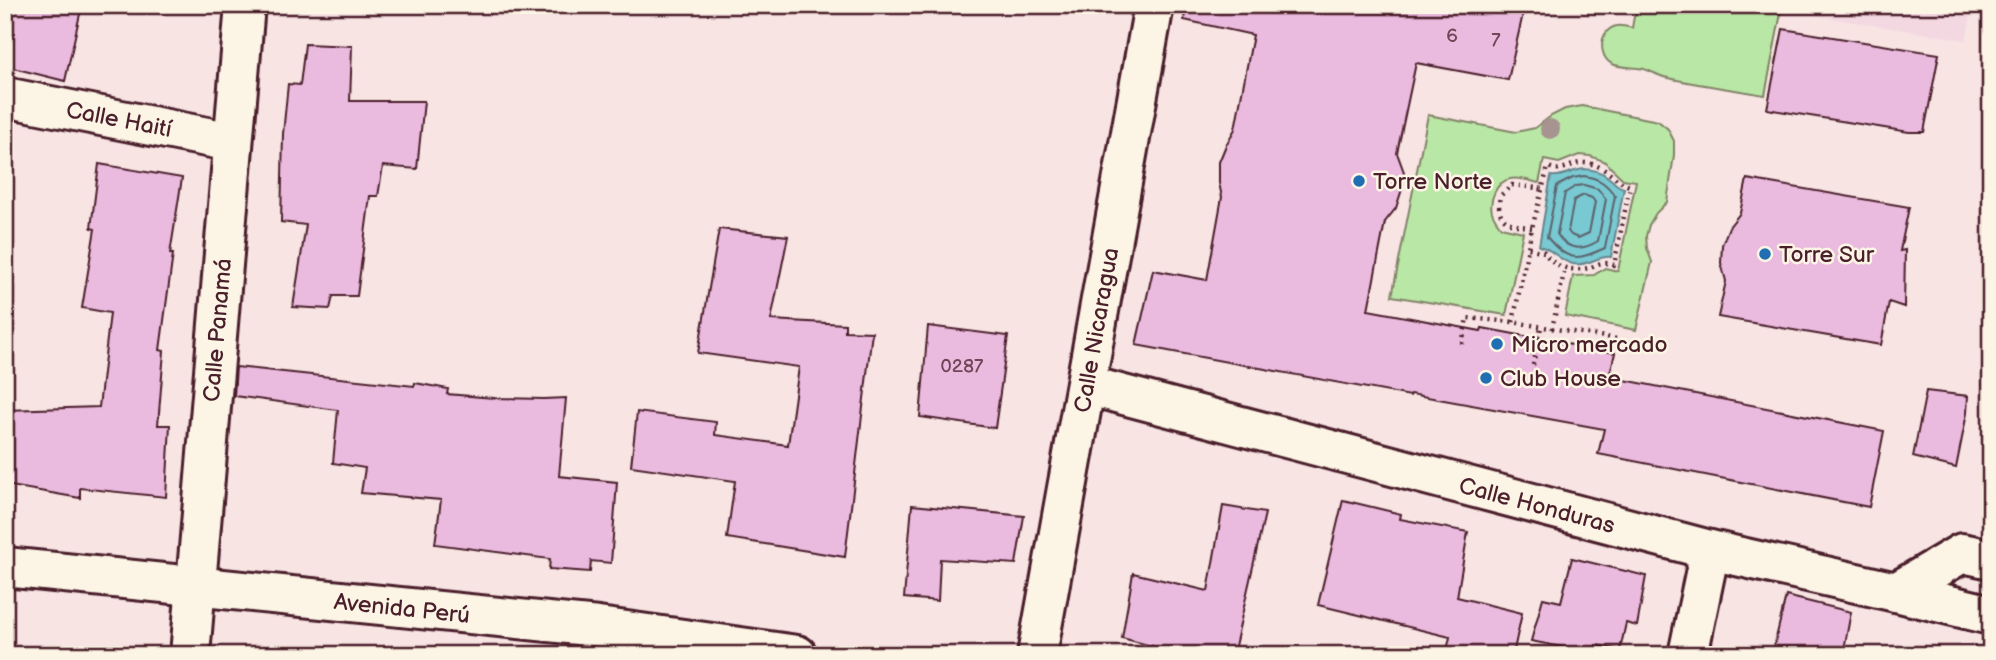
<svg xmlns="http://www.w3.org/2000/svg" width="1996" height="660" font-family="'Balsamiq Sans',sans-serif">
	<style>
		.built { fill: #f3d8e2 }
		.green { fill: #b9e7a5; stroke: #828368; stroke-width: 2 }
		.water { fill: #78c9d1; stroke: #66858f; stroke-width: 2 }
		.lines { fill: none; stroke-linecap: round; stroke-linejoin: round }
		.shore { stroke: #5c636d; stroke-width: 2 }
		.building { fill: #eabbde; stroke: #4a1f2b; stroke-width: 2 }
		.minor-casing { stroke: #4a1f2b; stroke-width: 44 }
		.path { stroke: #4a1f2b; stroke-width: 4.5; stroke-dasharray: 2 5; stroke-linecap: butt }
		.minor { stroke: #fcf5e5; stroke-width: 38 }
		.tree { fill: #a7938f }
		.poi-dot { fill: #1f6fb2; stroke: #fcf5e5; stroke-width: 2.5 }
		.labels { text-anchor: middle; stroke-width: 5; stroke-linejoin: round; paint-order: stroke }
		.number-label { font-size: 19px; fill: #724658 }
		.street-label { font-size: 23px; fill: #4a1f2b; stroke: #fcf5e5 }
		.poi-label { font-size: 23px; fill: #4a1f2b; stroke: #fcf5e5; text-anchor: start }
	</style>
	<rect width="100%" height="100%" fill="#f7e4e3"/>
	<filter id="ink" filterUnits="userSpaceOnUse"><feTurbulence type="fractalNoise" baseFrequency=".0143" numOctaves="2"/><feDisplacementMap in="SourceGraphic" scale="14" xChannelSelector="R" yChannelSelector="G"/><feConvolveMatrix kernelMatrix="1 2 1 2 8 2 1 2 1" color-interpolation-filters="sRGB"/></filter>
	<g filter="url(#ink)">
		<path class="built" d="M1769,5H1973L1966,40L1768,8Z"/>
		<g class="green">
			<path d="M1636,5H1730L1781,13L1765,95C1732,89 1697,85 1664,77C1657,75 1651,71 1644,69C1634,67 1621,68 1612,64C1597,56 1599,29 1617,26C1621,25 1628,27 1632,28Z"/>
			<path d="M1582,106L1658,121L1668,129L1674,141V155L1667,202L1656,213L1649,225L1646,236L1647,248L1652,262L1636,330L1565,316L1573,276L1594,275L1605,268L1618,271L1636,181L1623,179L1604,161L1590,156L1579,155L1559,163L1544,160L1539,183C1530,181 1519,177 1510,179C1496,182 1489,200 1492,212C1494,218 1498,223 1501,227L1523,232L1506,315L1392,296L1428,115L1516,132L1535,128L1551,116L1565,109Z"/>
		</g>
		<path class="water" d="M1584,169C1593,170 1601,171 1608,177C1615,182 1615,186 1624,188L1611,257C1598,255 1587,267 1573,264C1559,261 1552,248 1539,246L1551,176C1562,178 1572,170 1584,169Z"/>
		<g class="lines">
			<g class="shore">
				<path d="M1584,176C1599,178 1607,184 1615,196L1605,248C1578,260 1568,263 1547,237L1557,186L1573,178Z"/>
				<path d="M1584,185L1598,189L1606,199L1598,241C1582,251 1568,251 1557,234L1565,193L1576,186Z"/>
				<path d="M1584,195L1592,198L1595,202L1589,233L1578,238L1571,235L1568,231L1574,200Z"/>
			</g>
		</g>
		<g class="building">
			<path d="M5,5H82L65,81L5,66Z"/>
			<path d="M1186,5H1525L1508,80L1416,63L1397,153L1404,172L1402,189L1396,208L1385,222L1368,310L1481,331L1482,328L1615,353L1609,377L1884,431L1869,507L1598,454L1604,429L1411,394L1410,396L1136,345L1153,270L1207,280L1222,197L1219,183V162L1226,145L1235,129L1253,35L1184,20Z"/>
			<path d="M1783,29L1939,54L1924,132H1909L1767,109Z"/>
			<path d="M305,44L352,46L350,101H424L417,169L383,166L378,196H370L357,296H333L330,309L293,307L306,225L281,222L283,134L288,84L300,85Z"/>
			<path d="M99,164L182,178L170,254H173L160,350L164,351L158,425H170L166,497L80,488V498L5,485V410L99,407L110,313L82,308L95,229L91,228Z"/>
			<path d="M1747,179L1909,207L1900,251L1905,250L1904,307L1889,302L1881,345L1718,317L1726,281L1721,263L1722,245L1729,227L1740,213Z"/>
			<path d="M719,229L788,236L771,320L845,324V331L872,332L845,557L727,538L735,481L631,466L637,412L716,422L715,435L788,445L799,367L698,353Z"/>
			<path d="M928,326L1008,336L995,428L920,417Z"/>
			<path d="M236,367L414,386L415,383L448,389L447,394L494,398L544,399L566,398L559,476L617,482L611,563L591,561L590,572L549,569L550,559L435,544L441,500L361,493L365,468L333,463L338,410L234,396Z"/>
			<path d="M1926,391L1968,396L1967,413L1956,468L1913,457Z"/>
			<path d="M1343,500L1401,514L1400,519L1468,532L1457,597L1522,613L1513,655H1446L1450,637L1318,605Z"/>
			<path d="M912,505L1024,516L1016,564L940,559L938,601L904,598Z"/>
			<path d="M1223,506L1265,513L1233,655H1162L1163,649L1122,638L1133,573L1208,591Z"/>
			<path d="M1572,558L1646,576L1637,626L1626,623L1620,650L1596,645L1593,653L1531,641L1543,598L1561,602Z"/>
			<path d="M1786,596L1851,612L1843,655H1772Z"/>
		</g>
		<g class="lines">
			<defs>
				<g id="minor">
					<path d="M5,97L232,142"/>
					<path d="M1086,385L1710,550L1896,592L1991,615"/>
					<path d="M5,567L598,627L797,655"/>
					<path d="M1896,592L1962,553L1991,559"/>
					<path d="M190,655L245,5"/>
					<path d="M1037,655L1154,5"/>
					<path d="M1688,655L1710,550"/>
				</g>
			</defs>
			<use href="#minor" class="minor-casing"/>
			<g class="path">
				<path d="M1532,228C1511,224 1495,223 1500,196L1512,185L1544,189"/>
				<path d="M1513,322L1532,228L1548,167C1552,168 1556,170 1559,169C1572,168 1574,160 1592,164C1609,169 1614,181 1630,186L1614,265C1611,264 1607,263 1603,263C1598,263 1593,267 1588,268C1570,272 1554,267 1544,252L1528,248"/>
				<path d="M1552,329L1565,268"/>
				<path d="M1462,344L1467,318L1513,322L1618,339"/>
				<path d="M1533,365L1541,327"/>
			</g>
			<use href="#minor" class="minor"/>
		</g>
		<circle class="tree" cx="1550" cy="129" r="10"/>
	</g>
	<g class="poi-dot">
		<circle cx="1359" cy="181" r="7"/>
		<circle cx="1765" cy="254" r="7"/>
		<circle cx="1497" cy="344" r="7"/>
		<circle cx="1486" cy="378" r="7"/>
	</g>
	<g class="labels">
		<g class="number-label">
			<text x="1452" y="42">6</text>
			<text x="1496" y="46">7</text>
			<text x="962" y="372">0287</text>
		</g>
		<g class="street-label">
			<text transform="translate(119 119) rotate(11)" y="8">Calle Haití</text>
			<text transform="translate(217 330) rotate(-85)" y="8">Calle Panamá</text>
			<text transform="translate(1096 330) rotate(-80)" y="8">Calle Nicaragua</text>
			<text transform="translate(1537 505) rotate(15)" y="8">Calle Honduras</text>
			<text transform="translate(402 608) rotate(6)" y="8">Avenida Perú</text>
		</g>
		<g class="poi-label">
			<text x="1373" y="189">Torre Norte</text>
			<text x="1779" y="262">Torre Sur</text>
			<text x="1511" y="352">Micro mercado</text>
			<text x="1500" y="386">Club House</text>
		</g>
	</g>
	<rect width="1996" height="660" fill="none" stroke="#fcf5e5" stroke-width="28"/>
	<rect x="14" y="14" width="1968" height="632" fill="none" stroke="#4a1f2b" stroke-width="2.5" filter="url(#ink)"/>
</svg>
